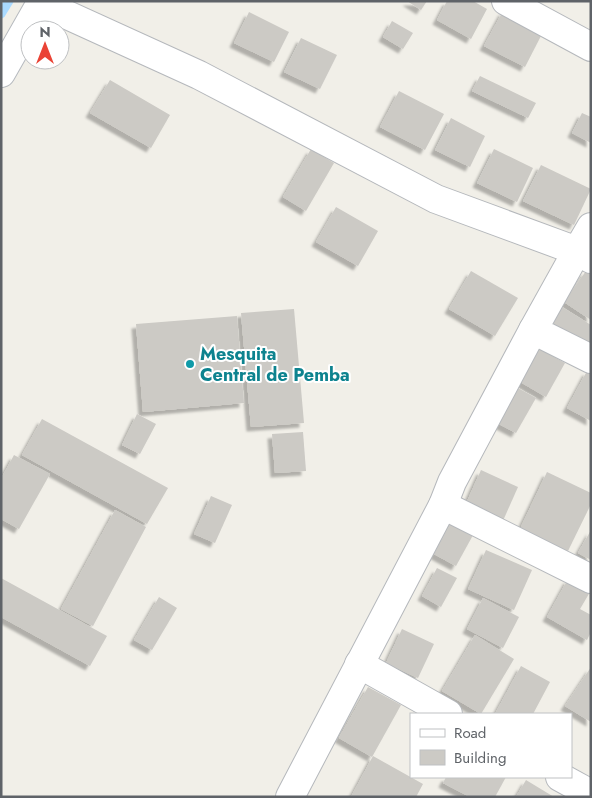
<svg xmlns="http://www.w3.org/2000/svg" width="592" height="798" font-family="Jost,sans-serif">
	<style>
		.lines { fill: none; stroke-linecap: round; stroke-linejoin: round }
		.stream { stroke: #aadaff; stroke-width: 9 }
		.building { fill: #cccac5; filter: url(#shadow) }
		.street-casing { stroke: #b5b8bc; stroke-width: 30 }
		.secondary-casing { stroke: #b6babf; stroke-width: 30 }
		.street { stroke: #fff; stroke-width: 28 }
		.secondary { stroke: #fff; stroke-width: 28 }
		.culture-dot { fill: #0f9aa8; stroke: #fff; stroke-width: 2 }
		.labels { text-anchor: middle; stroke-width: 4; stroke-linejoin: round; paint-order: stroke }
		.culture-label { font-size: 18px; font-weight: bold; fill: #0d838f; stroke: #fff; text-anchor: start }
	</style>
	<defs>
		<filter id="shadow"><feDropShadow dx="-4.5" dy="4.5" stdDeviation="1" flood-color="#0004"/></filter>
	</defs>
	<rect width="100%" height="100%" fill="#f1efe8"/>
	<g class="lines">
		<path class="stream" d="M1,14L9,1"/>
	</g>
	<g class="building">
		<path d="M407,1H427L421,10Z"/>
		<path d="M447,1H473L487,9L471,39L437,20Z"/>
		<path d="M503,11L543,32L525,67L484,46Z"/>
		<path d="M249,12L289,32L274,62L234,43Z"/>
		<path d="M392,21L413,33L403,49L383,37Z"/>
		<path d="M301,38L337,55L320,89L284,72Z"/>
		<path d="M480,76L536,103L528,118L472,91Z"/>
		<path d="M110,80L170,115L151,148L90,113Z"/>
		<path d="M399,91L444,114L425,150L380,127Z"/>
		<path d="M582,113L591,117V143L572,133Z"/>
		<path d="M451,118L485,136L470,167L435,150Z"/>
		<path d="M311,149L334,163L306,211L283,197Z"/>
		<path d="M494,149L533,168L517,202L477,183Z"/>
		<path d="M541,165L591,189L574,225L523,201Z"/>
		<path d="M336,207L378,231L358,266L316,242Z"/>
		<path d="M471,271L518,298L495,336L449,309Z"/>
		<path d="M586,271L591,274V320L564,302Z"/>
		<path d="M562,307L591,325V346L553,323Z"/>
		<path d="M294,309L304,423L251,427L241,313Z"/>
		<path d="M237,316L244,403L143,412L136,324Z"/>
		<path d="M536,347L565,363L546,397L517,380Z"/>
		<path d="M587,371L591,373V421L567,408Z"/>
		<path d="M516,387L536,398L516,433L497,423Z"/>
		<path d="M137,414L156,424L140,454L122,445Z"/>
		<path d="M42,419L168,488L147,524L22,455Z"/>
		<path d="M303,432L306,471L275,473L272,434Z"/>
		<path d="M14,455L50,474L19,529L1,519V479Z"/>
		<path d="M481,470L518,487L502,523L465,506Z"/>
		<path d="M547,472L591,493V504L568,551L520,529Z"/>
		<path d="M211,496L232,505L215,543L194,534Z"/>
		<path d="M115,510L146,527L93,626L61,609Z"/>
		<path d="M456,514L478,526L456,566L434,554Z"/>
		<path d="M591,530V560L578,553Z"/>
		<path d="M486,550L532,570L514,610L468,589Z"/>
		<path d="M437,568L457,578L441,607L422,596Z"/>
		<path d="M1,578L107,636L90,666L1,617Z"/>
		<path d="M568,579L590,592L580,609L591,615V632L587,640L547,617Z"/>
		<path d="M159,597L177,608L152,650L134,640Z"/>
		<path d="M483,598L519,617L503,648L467,629Z"/>
		<path d="M402,629L434,644L418,678L386,663Z"/>
		<path d="M475,635L514,659L481,714L442,691Z"/>
		<path d="M521,666L550,682L533,714H495Z"/>
		<path d="M591,667V722L565,706Z"/>
		<path d="M368,687L401,705L372,757L339,738Z"/>
		<path d="M373,756L423,784L416,797H351Z"/>
		<path d="M446,777H506L495,797H470L443,783Z"/>
		<path d="M526,780L554,797H516Z"/>
	</g>
	<g class="lines">
		<defs>
			<g id="street">
				<path d="M506,1L591,47"/>
				<path d="M41,3L199,75L436,199L577,251L533,330L591,359"/>
				<path d="M591,227L577,251L591,259"/>
				<path d="M443,505L591,579"/>
				<path d="M359,664L448,714"/>
				<path d="M560,777L591,794"/>
				<path d="M290,797L443,505L452,482L533,330"/>
			</g>
			<path id="secondary" d="M1,73L42,1"/>
		</defs>
		<use href="#street" class="street-casing"/>
		<use href="#secondary" class="secondary-casing"/>
		<use href="#street" class="street"/>
		<use href="#secondary" class="secondary"/>
	</g>
	<circle class="culture-dot" cx="190" cy="364" r="5"/>
	<g class="labels">
		<g class="culture-label">
			<text x="200" y="360">Mesquita<tspan x="200" dy="21">Central de Pemba</tspan></text>
		</g>
	</g>
	<rect width="592" height="798" fill="none" stroke="#5f6368" stroke-width="5"/>
	<rect x="410" y="713" width="162" height="65" fill="#ffffff" stroke="#bfc1c3"/>
	<rect x="420" y="729" width="25" height="8" fill="#ffffff" stroke="#bfc1c3"/>
	<text x="454" y="738" font-size="15" fill="#5f6368">Road</text>
	<rect x="420" y="750" width="25" height="15" fill="#cccac5" stroke="#bfc1c3"/>
	<text x="454" y="763" font-size="15" fill="#5f6368">Building</text>
	<g transform="translate(45 45)"><circle r="24" fill="#ffffff" stroke="#bfc1c3"/>
	<path d="M0-4L9 19L0 12L-9 19Z" fill="#ea4335"/>
	<text y="-8" font-size="14" font-weight="bold" text-anchor="middle" fill="#5f6368">N</text>
	</g>
</svg>
